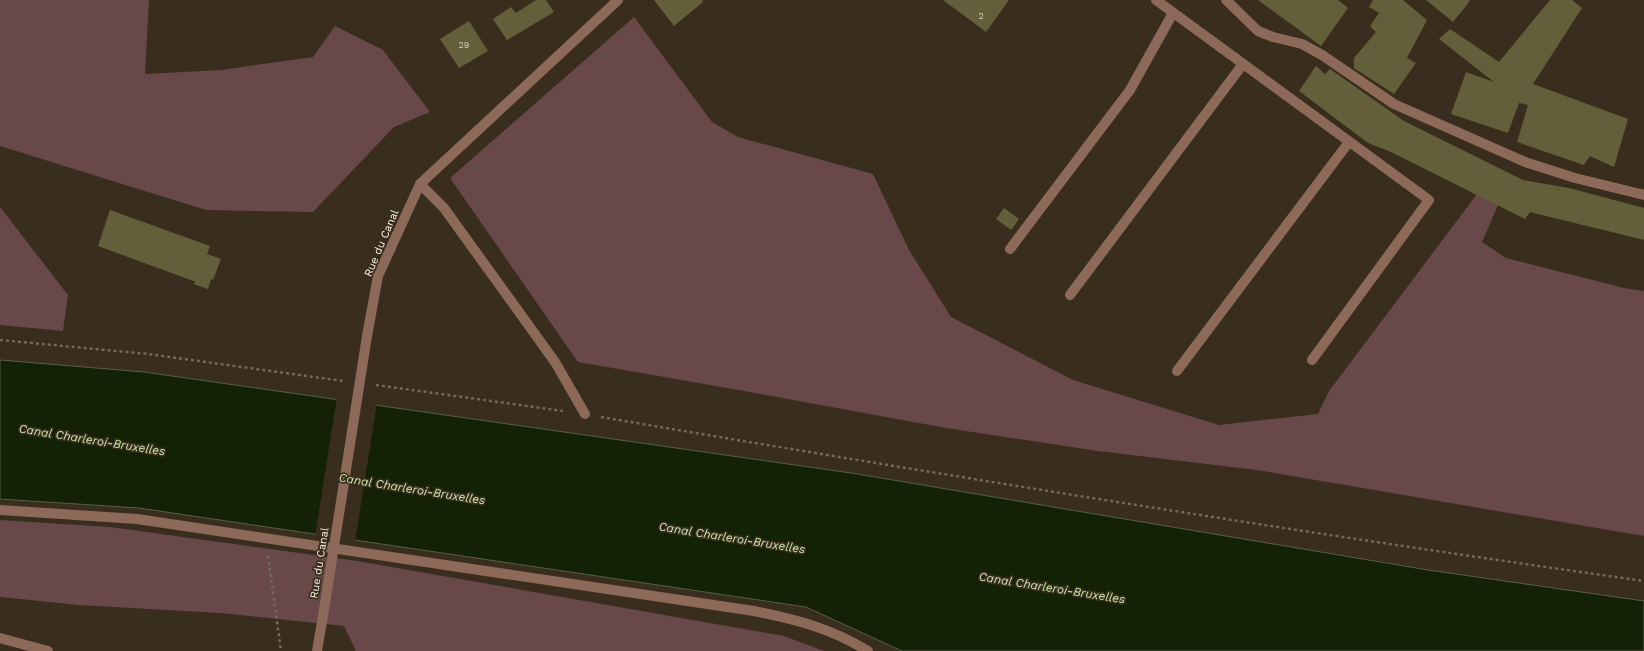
<svg xmlns="http://www.w3.org/2000/svg" width="1644" height="651" font-family="'Work Sans',sans-serif">
	<style>
		.green { fill: #694849 }
		.water { fill: #132104; stroke: #585f48 }
		.pier { fill: #392d1d }
		.building { fill: #645f3b }
		.lines { fill: none; stroke-linecap: round; stroke-linejoin: round }
		.path { stroke: #73685a; stroke-width: 2.5; stroke-dasharray: 3 3; stroke-linecap: butt }
		.service { stroke: #8d695a; stroke-width: 10 }
		.minor { stroke: #8d695a; stroke-width: 10 }
		.minor-bridge { stroke: #8d695a; stroke-width: 10 }
		.labels { text-anchor: middle; stroke-width: 3.5; stroke-linejoin: round; paint-order: stroke }
		.number-label { font-size: 9px; fill: #d4ccbc }
		.street-label { font-size: 11px; fill: #f9f0e7; stroke: #392d1d }
		.water-label { font-size: 12px; font-style: italic; fill: #c6e4aa; stroke: #392d1d }
	</style>
	<rect width="100%" height="100%" fill="#392d1d"/>
	<g class="green">
		<path d="M0,0H149L145,74L221,70L313,57L335,26L383,50L430,112L394,127L313,212L206,210L0,146Z"/>
		<path d="M634,17L712,122L738,137L873,174L909,250L951,317L1073,380L1219,425L1318,414L1329,391L1477,194L1498,205L1482,242L1506,258L1624,288L1644,291V536L1257,470L1098,451L946,428L750,392L578,362L450,178Z"/>
		<path d="M0,207L68,295L63,331L0,325Z"/>
		<path d="M0,520L110,527L357,561L784,636L824,651H356L344,626L220,613L79,605L0,597Z"/>
	</g>
	<path class="water" d="M0,360L144,372L851,473L1428,570L1644,601V651H902L806,607L139,508L0,499Z"/>
	<path class="pier" d="M337,397L377,403L355,542L315,536Z"/>
	<g class="building">
		<path d="M536,0H546L554,12L507,40L493,19L511,7L516,13Z"/>
		<path d="M654,0H702L703,2L674,26Z"/>
		<path d="M943,0H1009L986,32Z"/>
		<path d="M1258,0H1338L1348,8L1321,46Z"/>
		<path d="M1373,0H1403L1427,20L1407,58L1416,63L1394,94L1354,68V58L1376,32L1370,26L1379,13L1369,7Z"/>
		<path d="M1426,0H1469L1470,1L1453,22Z"/>
		<path d="M1550,0H1572L1582,8L1533,84L1628,119L1614,167L1590,156L1584,165L1517,142L1528,105L1519,103L1508,133L1451,114L1466,72L1494,82L1439,39L1450,29L1499,62Z"/>
		<path d="M469,21L488,51L459,68L440,39Z"/>
		<path d="M1316,66L1325,74L1330,69L1404,121L1523,180L1569,188L1644,208V240L1530,212L1525,219L1389,151L1368,143L1299,91Z"/>
		<path d="M1004,208L1019,219L1011,230L996,219Z"/>
		<path d="M110,210L210,246L207,254L221,259L213,280L211,279L208,289L193,284L196,282L98,246Z"/>
	</g>
	<g class="lines">
		<g class="path">
			<path d="M0,340L148,354L343,381"/>
			<path d="M376,385L563,411"/>
			<path d="M601,417C948,476 1296,532 1644,581"/>
			<path d="M268,556L281,651"/>
		</g>
		<g class="service">
			<path d="M1156,0L1429,200L1312,360"/>
			<path d="M1226,0L1258,31L1273,37L1302,44L1322,55L1394,104L1525,162L1575,178L1644,195"/>
			<path d="M420,184L444,208L555,362L585,414"/>
			<path d="M1010,249L1130,90L1173,13"/>
			<path d="M1070,295L1243,64"/>
			<path d="M1177,371L1349,142"/>
			<path d="M0,510L137,519L754,611C798,620 830,628 868,651"/>
		</g>
		<g class="minor">
			<path d="M367,336L378,276L420,184L618,0"/>
			<path d="M0,638L48,651"/>
			<path d="M317,651L324,610"/>
		</g>
		<path class="minor-bridge" d="M324,610L367,336"/>
	</g>
	<g class="labels">
		<g class="number-label">
			<text x="981" y="19">2</text>
			<text x="464" y="48">29</text>
		</g>
		<g class="street-label">
			<text transform="translate(381 243) rotate(-67)" y="4">Rue du Canal</text>
			<text transform="translate(319 563) rotate(-81)" y="4">Rue du Canal</text>
		</g>
		<g class="water-label">
			<text transform="translate(92 440) rotate(9)" y="4">Canal Charleroi-Bruxelles</text>
			<text transform="translate(412 489) rotate(9)" y="4">Canal Charleroi-Bruxelles</text>
			<text transform="translate(732 538) rotate(9)" y="4">Canal Charleroi-Bruxelles</text>
			<text transform="translate(1052 588) rotate(9)" y="4">Canal Charleroi-Bruxelles</text>
		</g>
	</g>
</svg>
